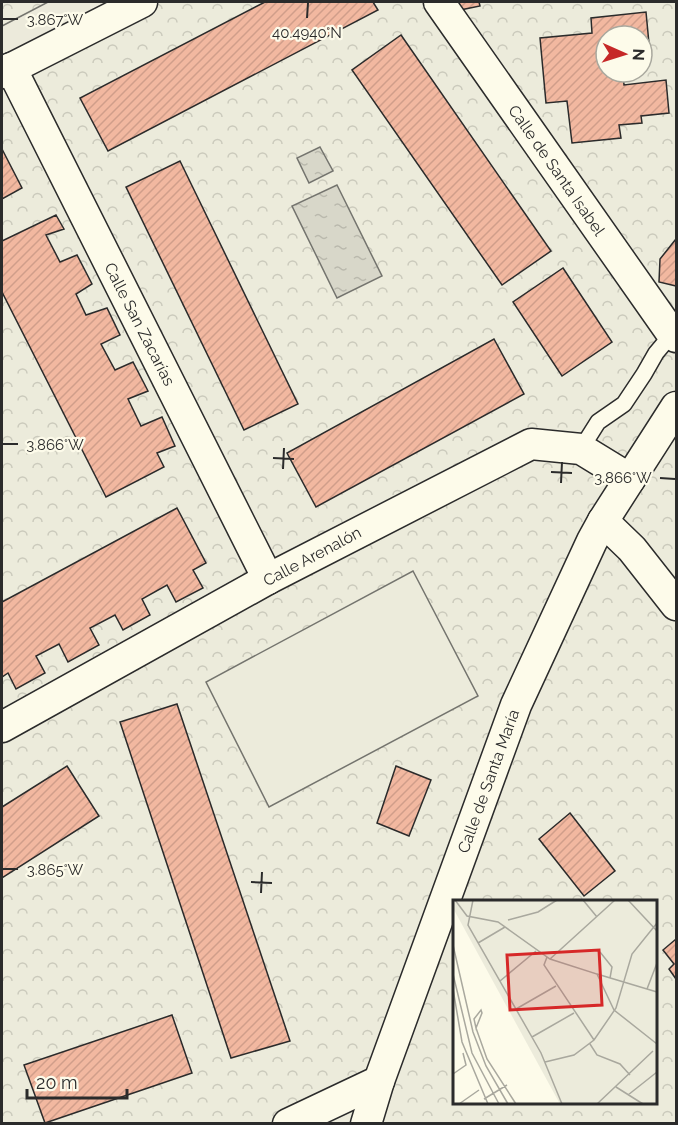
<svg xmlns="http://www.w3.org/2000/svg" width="678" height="1125" font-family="Raleway,sans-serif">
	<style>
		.park { fill: url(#park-crowns); stroke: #74746e; stroke-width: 1.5; fill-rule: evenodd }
		.pitch { fill: #ecebdb; stroke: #74746e; stroke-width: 1.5 }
		.parking { fill: #eceadb; stroke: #74746e; stroke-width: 1.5 }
		.water { fill: url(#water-ripples); stroke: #74746e; stroke-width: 1.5 }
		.building { fill: url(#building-hatch); stroke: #2b2b2b; stroke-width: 1.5 }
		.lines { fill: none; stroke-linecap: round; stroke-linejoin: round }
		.service-casing { stroke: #2b2b2b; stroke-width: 18 }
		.minor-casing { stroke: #2b2b2b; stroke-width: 33 }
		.service { stroke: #fdfbea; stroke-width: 15 }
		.minor { stroke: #fdfbea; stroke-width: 30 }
		.ticks { fill: none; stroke: #2b2b2b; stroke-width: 2 }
		.labels { text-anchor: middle; stroke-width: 4.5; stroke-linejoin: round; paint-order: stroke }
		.street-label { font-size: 16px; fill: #2b2b2b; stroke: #fdfbea }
		.inset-road { fill: none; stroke: #a9a89e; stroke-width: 1.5 }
		.view { fill: #d62828; fill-opacity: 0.15; stroke: #d62828; stroke-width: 3 }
		.inset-edge { fill: none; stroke: #2b2b2b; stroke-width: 3 }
		.ticks-label { font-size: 15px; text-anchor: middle; fill: #2b2b2b; stroke: #fdfbea; stroke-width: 4.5; stroke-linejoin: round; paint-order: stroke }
	</style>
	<defs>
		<pattern id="park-crowns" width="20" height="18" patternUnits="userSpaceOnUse" patternTransform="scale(1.5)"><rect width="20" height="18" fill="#ecebdb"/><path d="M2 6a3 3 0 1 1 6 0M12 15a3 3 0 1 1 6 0" fill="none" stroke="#cbcabc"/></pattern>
		<pattern id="water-ripples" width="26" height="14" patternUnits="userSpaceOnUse" patternTransform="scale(1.5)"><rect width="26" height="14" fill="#d8d7c9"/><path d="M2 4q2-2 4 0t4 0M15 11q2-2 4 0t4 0" fill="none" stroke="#bab9ad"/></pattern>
		<pattern id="building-hatch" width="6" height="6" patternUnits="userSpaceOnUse" patternTransform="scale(1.5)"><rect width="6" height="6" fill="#f2b8a0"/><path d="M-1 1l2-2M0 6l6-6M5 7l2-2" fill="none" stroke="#d09e8a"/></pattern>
	</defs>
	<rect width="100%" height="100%" fill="#fdfbea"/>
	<path class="park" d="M2,2H676V1123L2,1124ZM606,36H642V72H606ZM454,902H656V1102H454Z"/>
	<path class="pitch" d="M413,571L478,696L269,807L206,682Z"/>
	<path class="parking" d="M48,2H115L2,59V26Z"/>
	<g class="water">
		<path d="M320,147L333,171L309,183L297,158Z"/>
		<path d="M337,185L382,276L337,298L292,206Z"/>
	</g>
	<g class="building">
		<path d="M265,2H373L378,10L108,151L80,98Z"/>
		<path d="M445,2H479L480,6L460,10L459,3L446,6Z"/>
		<path d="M646,12L650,54L642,55V36H606V72H623L624,85L666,80L669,113L641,116L642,123L619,125L621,138L572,143L567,101L546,103L540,38L592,33L591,18Z"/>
		<path d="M401,35L551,251L502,285L352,70Z"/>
		<path d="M2,149L22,188L2,199Z"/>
		<path d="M180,161L298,404L244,430L126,187Z"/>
		<path d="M56,215L64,229L46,235L60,262L77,255L92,284L76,294L86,315L107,308L120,335L101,344L115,370L133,362L148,391L128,399L141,426L162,417L175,446L157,453L164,467L106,497L2,292V241Z"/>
		<path d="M676,239V286L659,282L660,259Z"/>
		<path d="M563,268L612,342L562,376L513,302Z"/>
		<path d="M494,339L524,394L316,507L287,453Z"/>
		<path d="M177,508L206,563L193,570L203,588L176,602L167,585L142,599L150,615L123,630L115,615L90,628L99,645L68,662L59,644L36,656L45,673L16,689L8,673L2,677V602Z"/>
		<path d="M177,704L290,1041L231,1058L120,722Z"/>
		<path d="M67,766L99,816L2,878V807Z"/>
		<path d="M396,766L431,780L409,836L377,823Z"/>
		<path d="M570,813L615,871L584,896L539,839Z"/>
		<path d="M676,939V979L669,969L674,964L663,950Z"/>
		<path d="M172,1015L192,1073L45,1123L24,1065Z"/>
	</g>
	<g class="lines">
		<defs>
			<path id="service" d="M581,449L598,422L624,404L644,374L656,353L672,334"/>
			<g id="minor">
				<path d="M439,2L672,334L676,337"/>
				<path d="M11,68L268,579"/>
				<path d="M2,73L142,2"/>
				<path d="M603,521L632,549L676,605"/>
				<path d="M2,727L268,579L531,444L581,449L630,479"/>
				<path d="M288,1124L379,1081L516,705L592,541L603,521L676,407"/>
				<path d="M366,1124L379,1081"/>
			</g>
		</defs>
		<use href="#service" class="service-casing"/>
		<use href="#minor" class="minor-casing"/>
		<use href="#service" class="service"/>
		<use href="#minor" class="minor"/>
	</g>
	<path class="ticks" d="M307,18L308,3M3,19H18M3,444H18M273,458L294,459M283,469L284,448M551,472L572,473M660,478L675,479M561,483L562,462M3,869H18M251,882L272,883M261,893L262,872"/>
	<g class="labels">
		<g class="street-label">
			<text transform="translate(557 170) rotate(55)" y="6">Calle de Santa Isabel</text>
			<text transform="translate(140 324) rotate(63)" y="6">Calle San Zacarías</text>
			<text transform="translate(312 556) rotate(-28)" y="6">Calle Arenalón</text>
			<text transform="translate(488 781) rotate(-70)" y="6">Calle de Santa María</text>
		</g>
	</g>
	<g transform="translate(453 900)">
		<rect width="204" height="204" fill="#fdfbea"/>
		<path d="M0,0H204V204H107L0,8Z" fill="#ecebdb"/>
		<path d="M104 79a8 8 0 1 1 16 0a8 8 0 1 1-16 0Z" fill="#ecebdb"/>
		<path class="inset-road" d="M2,0L14,16L45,22L97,59L144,74L161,110L204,144M20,0L15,25L88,153L109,204M130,0L144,17M175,0L204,31M55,20L85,12L104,0M25,43L52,27M0,45L20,132L33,166L55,204M147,52L159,67L157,78M94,57L91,65L141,140M97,59L162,0M0,74L19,153L46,204M144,74L204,92M47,81L83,51M0,89L9,142L35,204M194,89L204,63M63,109L103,86M28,110L29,113L23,128L21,119ZM23,128L34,159L63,204M79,137L121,113M137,144L144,155L167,164L177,175M92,162L121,155L141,140L163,108L179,54L204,23M0,174L13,165L10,153M163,187L190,204M175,195L204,172M31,199L54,185M6,204L26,190M144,204L200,151"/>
		<path class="view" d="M146,50L149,105L57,110L54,55Z"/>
		<rect width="204" height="204" class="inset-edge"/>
	</g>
	<g class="ticks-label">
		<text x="55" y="25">3.867°W</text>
		<text x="307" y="38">40.4940°N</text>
		<text x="55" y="450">3.866°W</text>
		<text x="623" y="483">3.866°W</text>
		<text x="55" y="875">3.865°W</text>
	</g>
	<rect width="678" height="1125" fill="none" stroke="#2b2b2b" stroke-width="6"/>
	<g transform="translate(624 54) rotate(93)"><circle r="28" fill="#fdfbea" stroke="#a9a89e" stroke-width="1.5"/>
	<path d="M0-4.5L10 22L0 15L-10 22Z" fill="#c62828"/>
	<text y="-9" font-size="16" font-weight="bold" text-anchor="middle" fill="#2b2b2b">N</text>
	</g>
	<path d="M27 1089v9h100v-9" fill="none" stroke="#2b2b2b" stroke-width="3"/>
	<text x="36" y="1089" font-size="18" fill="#2b2b2b" stroke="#fdfbea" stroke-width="4.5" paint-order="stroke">20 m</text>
</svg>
